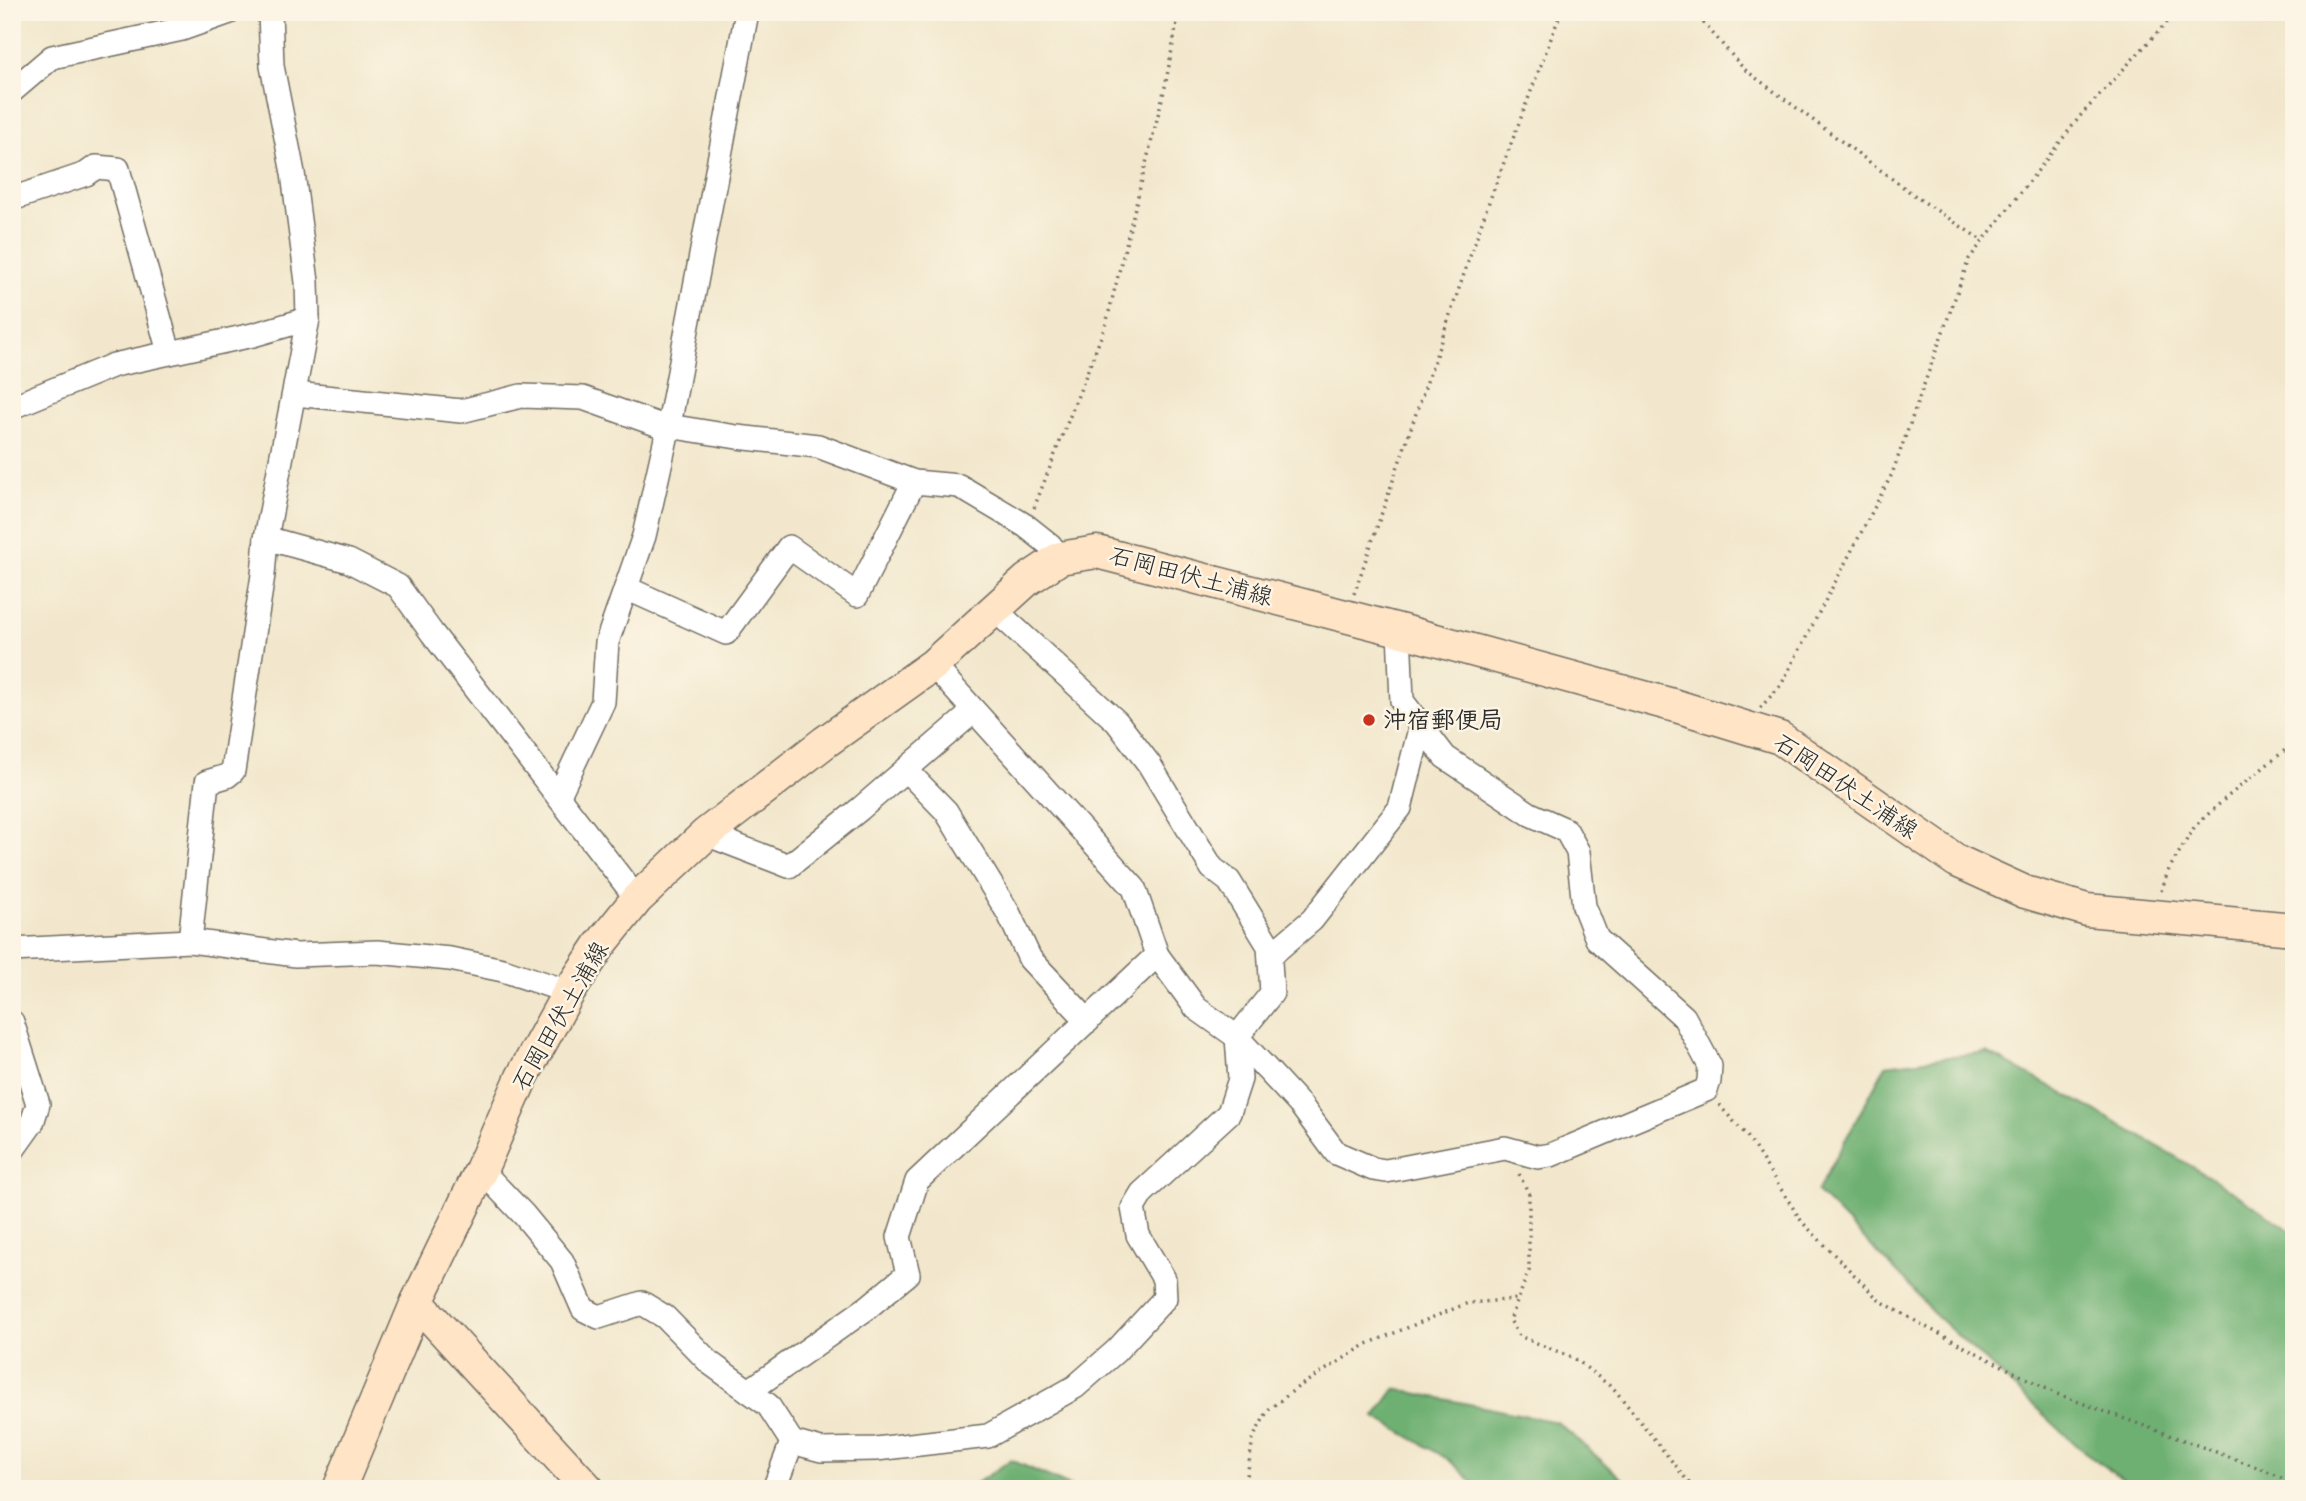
<svg xmlns="http://www.w3.org/2000/svg" width="2306" height="1501" font-family="Sriracha,'Klee One',sans-serif">
	<style>
		.forest { fill: #6eb072; stroke: #4c6e4e; stroke-width: 2 }
		.lines { fill: none; stroke-linecap: round; stroke-linejoin: round }
		.street-casing { stroke: #716d63; stroke-width: 26 }
		.secondary-casing { stroke: #716d63; stroke-width: 35 }
		.path { stroke: #716d63; stroke-width: 3.5; stroke-dasharray: 2 5; stroke-linecap: butt }
		.street { stroke: #fff; stroke-width: 23 }
		.secondary { stroke: #ffe4c6; stroke-width: 32 }
		.poi-dot { fill: #c8321e; stroke: #fcf5e5; stroke-width: 2.5 }
		.labels { text-anchor: middle; stroke-width: 5; stroke-linejoin: round; paint-order: stroke }
		.street-label { font-size: 24px; fill: #2b2b2b; stroke: #fcf5e5 }
		.poi-label { font-size: 24px; font-weight: bold; fill: #2b2b2b; stroke: #fcf5e5; text-anchor: start }
	</style>
	<rect width="100%" height="100%" fill="#fcf5e5"/>
	<filter id="ink" filterUnits="userSpaceOnUse"><feTurbulence type="fractalNoise" baseFrequency=".0143" numOctaves="2"/><feDisplacementMap in="SourceGraphic" scale="14" xChannelSelector="R" yChannelSelector="G"/><feConvolveMatrix kernelMatrix="1 2 1 2 8 2 1 2 1" color-interpolation-filters="sRGB"/></filter>
	<filter id="wash" filterUnits="userSpaceOnUse"><feTurbulence type="fractalNoise" baseFrequency=".00686" numOctaves="4" result="noise"/><feDisplacementMap in="SourceGraphic" scale="28" xChannelSelector="R" yChannelSelector="G"/><feGaussianBlur stdDeviation="1.57" result="paint"/><feColorMatrix in="noise" values="0 0 0 0 0 0 0 0 0 0 0 0 0 0 0 0 0 1.4 0 .05"/><feComposite in="paint" operator="in"/></filter>
	<g filter="url(#wash)">
		<rect width="100%" height="100%" fill="#f2e7cc"/>
		<g class="forest">
			<path d="M1987,1052C2092,1109 2197,1164 2294,1233V1489H2135L2082,1450L1931,1311L1907,1282L1817,1192L1886,1065Z"/>
			<path d="M1395,1389L1557,1422L1634,1489H1480L1448,1459L1375,1417Z"/>
			<path d="M1011,1460L1077,1489H968Z"/>
		</g>
	</g>
	<g filter="url(#ink)">
		<g class="lines">
			<defs>
				<g id="street">
					<path d="M12,91L52,57L182,29L230,12"/>
					<path d="M12,199L86,174L96,167L118,169L169,352"/>
					<path d="M295,394L461,411L521,396L583,398L656,424L737,437L818,446L914,482L959,486L1026,526L1050,545L1060,558"/>
					<path d="M12,407L114,365L253,335L308,319"/>
					<path d="M266,538L349,561L398,586L432,633L637,899"/>
					<path d="M626,588L726,633L789,547L857,595L914,482"/>
					<path d="M933,665L1134,888L1157,955L1196,1008L1237,1037L1302,1107L1336,1153L1373,1169L1386,1171L1505,1148L1538,1157L1551,1155L1706,1090L1709,1081L1710,1066L1684,1017L1597,939L1584,906L1578,852L1566,830L1530,814L1445,757L1402,701L1399,630"/>
					<path d="M906,770L946,811L1009,914L1030,959L1088,1021"/>
					<path d="M559,795L603,702L607,642L644,536L669,425L747,12"/>
					<path d="M706,834L789,866L860,809L974,711"/>
					<path d="M190,941L207,782L227,776L233,771L263,575L266,538L308,319L307,282L293,173L272,66L270,12"/>
					<path d="M12,950L190,941L296,955L377,952L450,959L503,970L569,992"/>
					<path d="M1270,956L1312,920L1400,808L1421,725"/>
					<path d="M12,1022L38,1104L32,1123L12,1151"/>
					<path d="M481,1170L524,1215L562,1261L583,1309L599,1317L642,1303L665,1317L710,1363L768,1405L792,1442L821,1450L876,1449L988,1436L1075,1387L1116,1351L1165,1298L1164,1279L1138,1235L1133,1208L1142,1193L1229,1113L1240,1079L1237,1037L1272,993L1269,946L1229,881L1212,868L1149,764L1117,722L995,610"/>
					<path d="M749,1391L867,1308L908,1274L899,1237L917,1181L1157,955"/>
					<path d="M774,1489L792,1442"/>
				</g>
				<g id="secondary">
					<path d="M417,1302L588,1489"/>
					<path d="M339,1489L417,1302L481,1170L522,1077L569,992L600,945L637,899L706,834L825,742L933,665L1027,580L1060,558L1097,552L1399,630L1676,706L1780,738L1957,861L2025,892L2087,910L2294,929"/>
				</g>
			</defs>
			<use href="#street" class="street-casing"/>
			<use href="#secondary" class="secondary-casing"/>
			<g class="path">
				<path d="M1694,12L1744,69L1918,198L1983,241"/>
				<path d="M1034,508L1106,324L1165,87L1179,12"/>
				<path d="M1354,594L1486,210L1561,12"/>
				<path d="M1760,708L1781,685L1892,474L1969,259L2081,115L2169,20L2181,12"/>
				<path d="M2161,891L2169,869L2195,826L2227,797L2294,743"/>
				<path d="M1719,1105L1747,1136L1802,1222L1879,1300L1926,1327L2057,1394L2265,1470L2294,1484"/>
				<path d="M1519,1174L1529,1194V1271L1510,1320L1519,1336L1574,1358L1615,1390L1694,1489"/>
				<path d="M1245,1489L1253,1438L1268,1410L1298,1387L1367,1344L1468,1303L1519,1299"/>
			</g>
			<use href="#street" class="street"/>
			<use href="#secondary" class="secondary"/>
		</g>
	</g>
	<circle class="poi-dot" cx="1369" cy="720" r="7"/>
	<g class="labels">
		<g class="street-label">
			<text transform="translate(1191 576) rotate(15)" y="8">石岡田伏土浦線</text>
			<text transform="translate(1846 786) rotate(34)" y="8">石岡田伏土浦線</text>
			<text transform="translate(560 1016) rotate(-60)" y="8">石岡田伏土浦線</text>
		</g>
		<g class="poi-label">
			<text x="1383" y="728">沖宿郵便局</text>
		</g>
	</g>
	<rect width="2306" height="1501" fill="none" stroke="#fcf5e5" stroke-width="42"/>
</svg>
